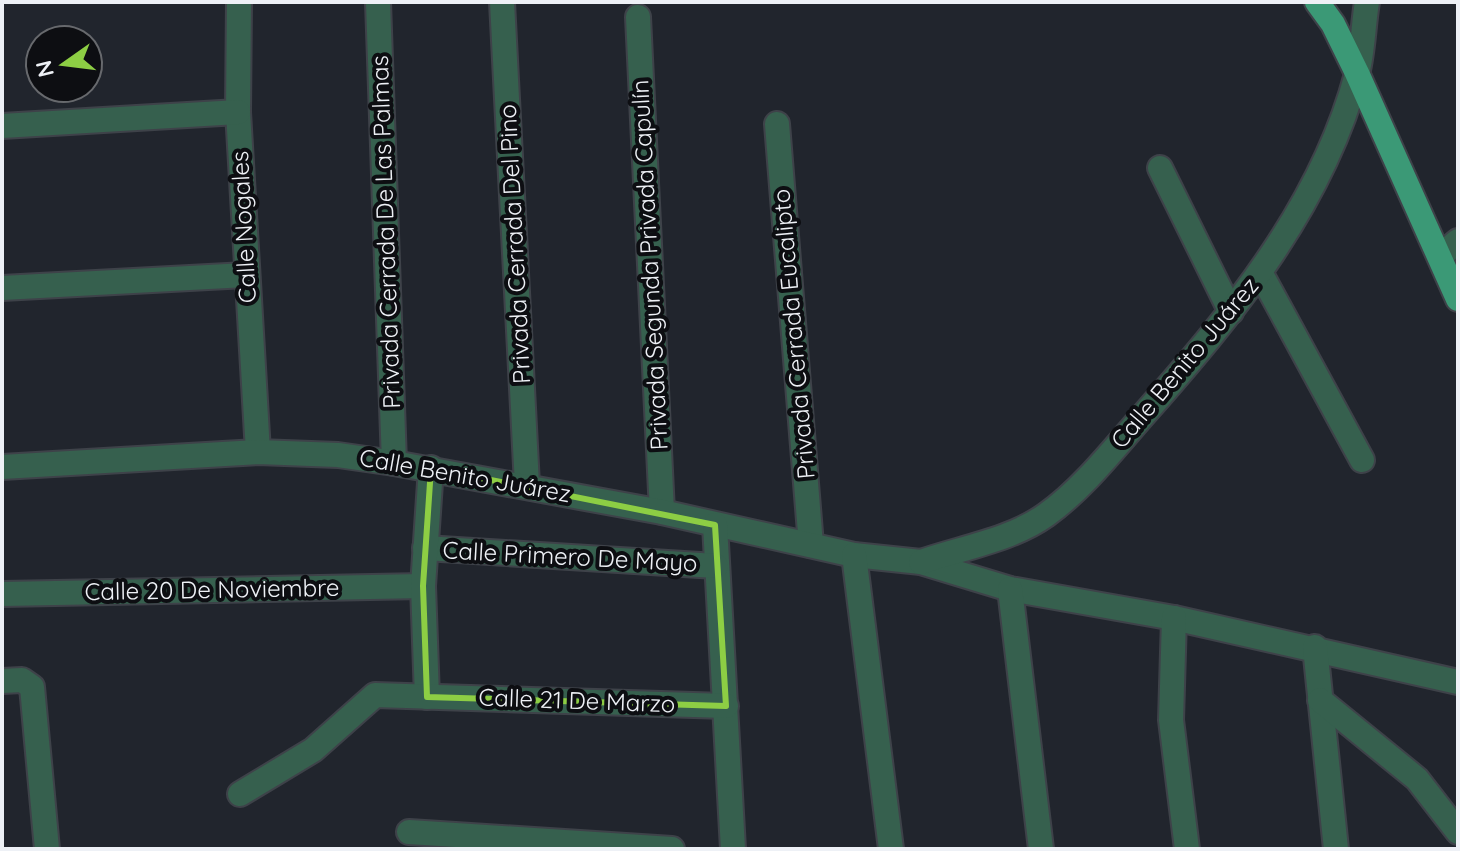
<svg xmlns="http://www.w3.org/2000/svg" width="1460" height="851" font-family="Quicksand,sans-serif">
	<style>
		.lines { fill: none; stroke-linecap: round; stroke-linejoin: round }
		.minor-casing { stroke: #3e4249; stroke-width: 28 }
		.major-casing { stroke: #3e4249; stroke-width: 28 }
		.minor { stroke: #36604e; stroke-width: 24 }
		.major { stroke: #3b9976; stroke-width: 24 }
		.marked { fill: none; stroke: #8dce44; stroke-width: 6; stroke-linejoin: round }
		.labels { text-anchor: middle; stroke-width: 8; stroke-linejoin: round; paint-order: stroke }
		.street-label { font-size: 24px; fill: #eef1f6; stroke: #0d0e12 }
	</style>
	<rect width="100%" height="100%" fill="#21252d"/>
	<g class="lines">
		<defs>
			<g id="minor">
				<path d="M239,2L238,112L258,452"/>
				<path d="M378,2L394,463"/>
				<path d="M502,2L527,485"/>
				<path d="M638,17L662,512"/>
				<path d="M777,124L811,545"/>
				<path d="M2,126L238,112"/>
				<path d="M1160,168L1231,312"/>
				<path d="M1440,256L1458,241"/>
				<path d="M1261,274L1362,460"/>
				<path d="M2,288L246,275"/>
				<path d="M2,467L258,452L338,455L394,463L662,512L854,555L921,562L1010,589L1174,618L1458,682"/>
				<path d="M715,525L733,849"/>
				<path d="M425,548L716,566"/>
				<path d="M854,555L891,849"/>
				<path d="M921,562C961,548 1011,540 1046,515C1084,488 1116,446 1147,411C1235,311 1322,205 1357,74C1363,51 1363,26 1367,2"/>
				<path d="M1010,589L1041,849"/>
				<path d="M2,594L423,586"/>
				<path d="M1174,618L1171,720L1187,849"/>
				<path d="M1315,647L1336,849"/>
				<path d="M2,681L22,680L32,687L47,849"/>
				<path d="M427,697L423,586L431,468"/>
				<path d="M1320,700L1417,779L1458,832"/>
				<path d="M240,794L313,750L375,695L726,706"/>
				<path d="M409,832L672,849"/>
			</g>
			<path id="major" d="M1317,2L1333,24L1357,73L1458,299"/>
		</defs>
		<use href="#minor" class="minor-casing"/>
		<use href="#major" class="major-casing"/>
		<use href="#minor" class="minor"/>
		<use href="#major" class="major"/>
	</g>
	<path class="marked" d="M431,468L715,525L726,706L427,697L423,586Z"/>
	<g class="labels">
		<g class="street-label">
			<text transform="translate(244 227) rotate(-93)" y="8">Calle Nogales</text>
			<text transform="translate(386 232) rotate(-92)" y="8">Privada Cerrada De Las Palmas</text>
			<text transform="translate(515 244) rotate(-93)" y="8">Privada Cerrada Del Pino</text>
			<text transform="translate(650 265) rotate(-93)" y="8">Privada Segunda Privada Capulín</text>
			<text transform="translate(794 334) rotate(-95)" y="8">Privada Cerrada Eucalipto</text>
			<text transform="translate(1185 363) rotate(-50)" y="8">Calle Benito Juárez</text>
			<text transform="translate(465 476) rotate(10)" y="8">Calle Benito Juárez</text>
			<text transform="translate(570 557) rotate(3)" y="8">Calle Primero De Mayo</text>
			<text transform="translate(212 590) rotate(-1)" y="8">Calle 20 De Noviembre</text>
			<text transform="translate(577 701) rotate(2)" y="8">Calle 21 De Marzo</text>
		</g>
	</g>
	<rect width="1460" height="851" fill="none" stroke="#eef1f6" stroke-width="8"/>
	<g transform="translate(64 64) rotate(256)"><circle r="38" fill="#0d0e12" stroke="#67696d" stroke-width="2"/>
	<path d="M0-6L14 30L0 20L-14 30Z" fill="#8dce44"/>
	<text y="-12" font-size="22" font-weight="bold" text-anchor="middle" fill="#eef1f6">N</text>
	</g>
</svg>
